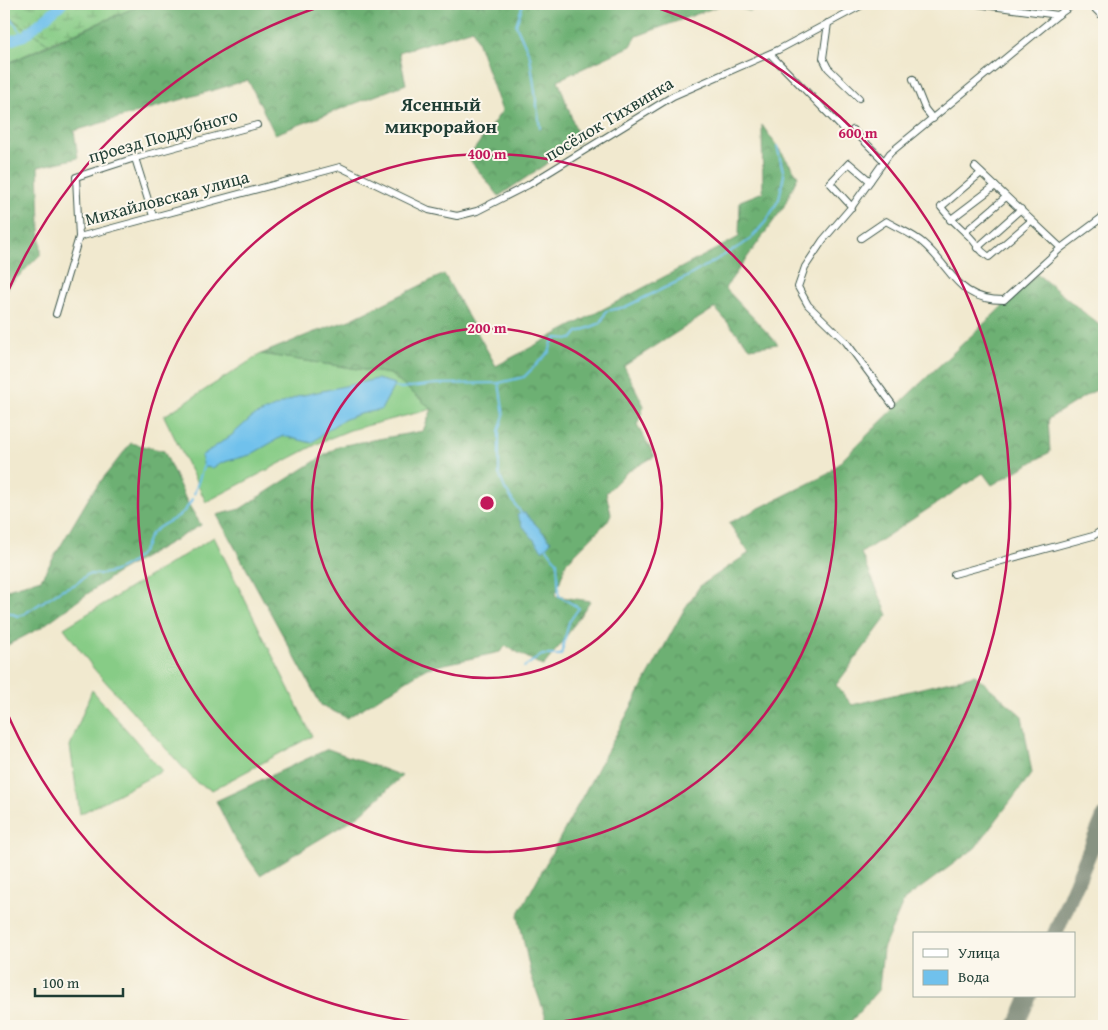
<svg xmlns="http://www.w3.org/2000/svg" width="1108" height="1030" font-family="'Gentium Book Plus',serif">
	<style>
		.grass { fill: #87cc86; stroke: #53845d }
		.forest { fill: url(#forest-crowns); stroke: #467654 }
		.wetland { fill: url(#wetland-marsh); stroke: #53845d }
		.water { fill: #70c1ec; stroke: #487f90 }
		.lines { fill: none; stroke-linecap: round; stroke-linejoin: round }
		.stream { stroke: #70c1ec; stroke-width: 2 }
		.river { stroke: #70c1ec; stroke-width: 10 }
		.taxiway { stroke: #889382; stroke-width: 16 }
		.street-casing { stroke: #3e574b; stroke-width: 8 }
		.primary-casing { stroke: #3e574b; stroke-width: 12 }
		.street { stroke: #fff; stroke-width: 6 }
		.primary { stroke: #fff; stroke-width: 10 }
		.ring { fill: none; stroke: #c2185b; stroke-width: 2.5 }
		.labels { text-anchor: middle; stroke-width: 4; stroke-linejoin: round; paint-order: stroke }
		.street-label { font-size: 18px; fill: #1f3d34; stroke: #fbf7ec }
		.neighbourhood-label { font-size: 19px; font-weight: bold; fill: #1f3d34; stroke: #fbf7ec }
		.centre { fill: #c2185b; stroke: #fbf7ec; stroke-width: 2.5 }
		.ring-label { font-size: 15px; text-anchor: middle; font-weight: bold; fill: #c2185b; stroke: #fbf7ec; stroke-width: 4; stroke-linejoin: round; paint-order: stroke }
	</style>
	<defs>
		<pattern id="forest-crowns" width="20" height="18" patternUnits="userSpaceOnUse" patternTransform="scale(1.25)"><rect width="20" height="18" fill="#6db073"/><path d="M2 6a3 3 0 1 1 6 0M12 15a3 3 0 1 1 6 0" fill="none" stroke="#59905f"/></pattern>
		<pattern id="wetland-marsh" width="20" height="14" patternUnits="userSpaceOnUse" patternTransform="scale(1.25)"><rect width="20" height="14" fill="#87cc86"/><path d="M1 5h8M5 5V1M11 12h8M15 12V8" fill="none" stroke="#6ea76e"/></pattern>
	</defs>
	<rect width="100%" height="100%" fill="#fbf7ec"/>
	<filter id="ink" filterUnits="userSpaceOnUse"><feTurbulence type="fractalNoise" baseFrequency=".02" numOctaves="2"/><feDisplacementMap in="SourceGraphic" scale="10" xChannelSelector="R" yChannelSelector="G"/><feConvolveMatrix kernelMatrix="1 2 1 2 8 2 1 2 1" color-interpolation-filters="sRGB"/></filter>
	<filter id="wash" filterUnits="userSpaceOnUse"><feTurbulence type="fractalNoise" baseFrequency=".0096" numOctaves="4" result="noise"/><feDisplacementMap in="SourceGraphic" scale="20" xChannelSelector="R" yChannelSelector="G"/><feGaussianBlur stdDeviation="1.12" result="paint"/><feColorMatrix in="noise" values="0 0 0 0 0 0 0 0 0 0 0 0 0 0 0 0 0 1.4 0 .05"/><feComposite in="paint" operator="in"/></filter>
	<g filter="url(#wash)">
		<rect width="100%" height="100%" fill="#f1e9cf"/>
		<g class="grass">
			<path d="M10,18L49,44L4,65V22Z"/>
			<path d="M261,354L390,374L432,409L350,430L323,441L206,502L164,416Z"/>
			<path d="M214,537L312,736L212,790L197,783L94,669L64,628Z"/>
			<path d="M92,690L162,771L80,814L70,746Z"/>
		</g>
		<g class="forest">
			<path d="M143,4H766L750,11L724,4L637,36L631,46L558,80L580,141L499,196L468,158L502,111L473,29L399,52L406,84L275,134L248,80L74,131L78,158L38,167L41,254L4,291V65Z"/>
			<path d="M762,125L798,176L783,208L725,288L778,344L750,348L715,308L624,366L644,406L637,425L655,456L627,472L606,493L611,514L607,522L566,563L555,596L590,601L561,644L543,666L506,646L500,652L427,668L347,718L321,705L217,515L240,509L339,446L423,431L432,409L390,374L261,354L312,333L350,320L444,274L496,366L739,237L740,201L763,192Z"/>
			<path d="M1037,274L1104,329V387L1090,393L1048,419L1050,452L992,485L983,473L861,553L888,615L836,685L852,705L975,675L1022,716L1032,773L975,848L904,900L883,949L879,989L847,1026H549L531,975L518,915L685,608L700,586L749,553L729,523L828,474L908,395Z"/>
			<path d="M131,443L164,451L187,502L201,525L115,574L40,628L4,647V590L41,579L93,491Z"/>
			<path d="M328,749L402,776L360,815L260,875L236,841L216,801Z"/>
		</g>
		<path class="wetland" d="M4,4H143L49,44L11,18L4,22Z"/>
		<g class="water">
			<path d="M377,379L395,384L381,410C347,415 338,421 312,443L283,436L250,455L224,462L212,468L204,467L201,456L232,435L252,417L299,396Z"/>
			<path d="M521,513H525L551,541L543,551L522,525L517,515Z"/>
		</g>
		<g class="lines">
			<g class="stream">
				<path d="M523,4L516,25L530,56L540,128"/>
				<path d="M4,10L24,36"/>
				<path d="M499,383L504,415L499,431V474L505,489L521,513"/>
				<path d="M394,387L402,388L436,384L499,383L524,377L550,351L551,344L556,338L572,339L578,332L601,323L606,311L625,307L685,278L750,240L767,220L779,199L784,175L777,146"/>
				<path d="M194,494L204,465"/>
				<path d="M4,613L7,612L18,616L24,614L61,590L76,584L88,574C109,576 130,568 143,551C147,546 147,538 151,534C167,518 181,522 192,499"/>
				<path d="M524,667L542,655H561L569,622L579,608L559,596L557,562L546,547"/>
			</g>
			<path class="river" d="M4,43L24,36L62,4"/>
			<g class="taxiway">
				<path d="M1055,934L1104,817"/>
				<path d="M1016,1026L1029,996"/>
			</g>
		</g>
	</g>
	<g filter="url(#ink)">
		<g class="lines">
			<defs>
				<g id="street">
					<path d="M977,4L1058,15L1074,4"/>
					<path d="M828,23L823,58L828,68L859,98"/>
					<path d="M770,54L849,135L853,130L884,161"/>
					<path d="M913,79L925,109L933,119"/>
					<path d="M135,158L153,216"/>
					<path d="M975,167L1061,248"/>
					<path d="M981,173L941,207C950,219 959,226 970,237C978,245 977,249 989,257L1031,221"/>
					<path d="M852,207L830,183L849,163L870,181"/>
					<path d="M950,220L995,186"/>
					<path d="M965,232L1006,197"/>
					<path d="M79,237L76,177L135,158L257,125"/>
					<path d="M861,238L886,221C897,228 913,234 923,243C954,270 956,300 1004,300L1061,248L1104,216"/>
					<path d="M977,248L1021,209"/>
					<path d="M56,314L79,237L340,167L429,210L457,216L477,211L528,185L673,96L778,50L864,4"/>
					<path d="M892,404L846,342L808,305L798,287L805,267L823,240L853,205L890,153L1058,15"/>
					<path d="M954,574L1093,536L1104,529"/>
				</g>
				<path id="primary" d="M1093,4L1104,15"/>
			</defs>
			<use href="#street" class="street-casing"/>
			<use href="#primary" class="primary-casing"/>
			<use href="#street" class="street"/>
			<use href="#primary" class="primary"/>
		</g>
	</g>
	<g class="ring">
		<circle cx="487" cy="503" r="175"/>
		<circle cx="487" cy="503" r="349"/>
		<path d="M455 1026A524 524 0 0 1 5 708M5 298A524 524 0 0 1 325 5M649 5A524 524 0 0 1 519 1026"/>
	</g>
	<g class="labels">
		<g class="street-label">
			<text transform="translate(609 119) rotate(-31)" y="6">посёлок Тихвинка</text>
			<text transform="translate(163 136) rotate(-16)" y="6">проезд Поддубного</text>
			<text transform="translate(167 198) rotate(-15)" y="6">Михайловская улица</text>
		</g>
		<g class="neighbourhood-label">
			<text x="441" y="111">Ясенный<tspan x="441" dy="22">микрорайон</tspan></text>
		</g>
	</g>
	<circle cx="487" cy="503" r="8" class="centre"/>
	<g class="ring-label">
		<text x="858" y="138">600 m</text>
		<text x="487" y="159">400 m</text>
		<text x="487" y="333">200 m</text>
	</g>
	<rect width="1108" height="1030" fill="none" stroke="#fbf7ec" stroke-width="20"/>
	<rect x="913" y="932" width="162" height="65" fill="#fbf7ec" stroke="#a3ada2"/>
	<rect x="923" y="949" width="25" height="8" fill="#ffffff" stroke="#a3ada2"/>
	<text x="958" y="958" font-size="15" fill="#1f3d34">Улица</text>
	<rect x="923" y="970" width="25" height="15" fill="#70c1ec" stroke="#a3ada2"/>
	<text x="958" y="982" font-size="15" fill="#1f3d34">Вода</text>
	<path d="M35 988v8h88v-8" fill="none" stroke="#1f3d34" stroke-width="2.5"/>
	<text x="42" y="988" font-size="15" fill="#1f3d34" stroke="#fbf7ec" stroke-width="4" paint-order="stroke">100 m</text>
</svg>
